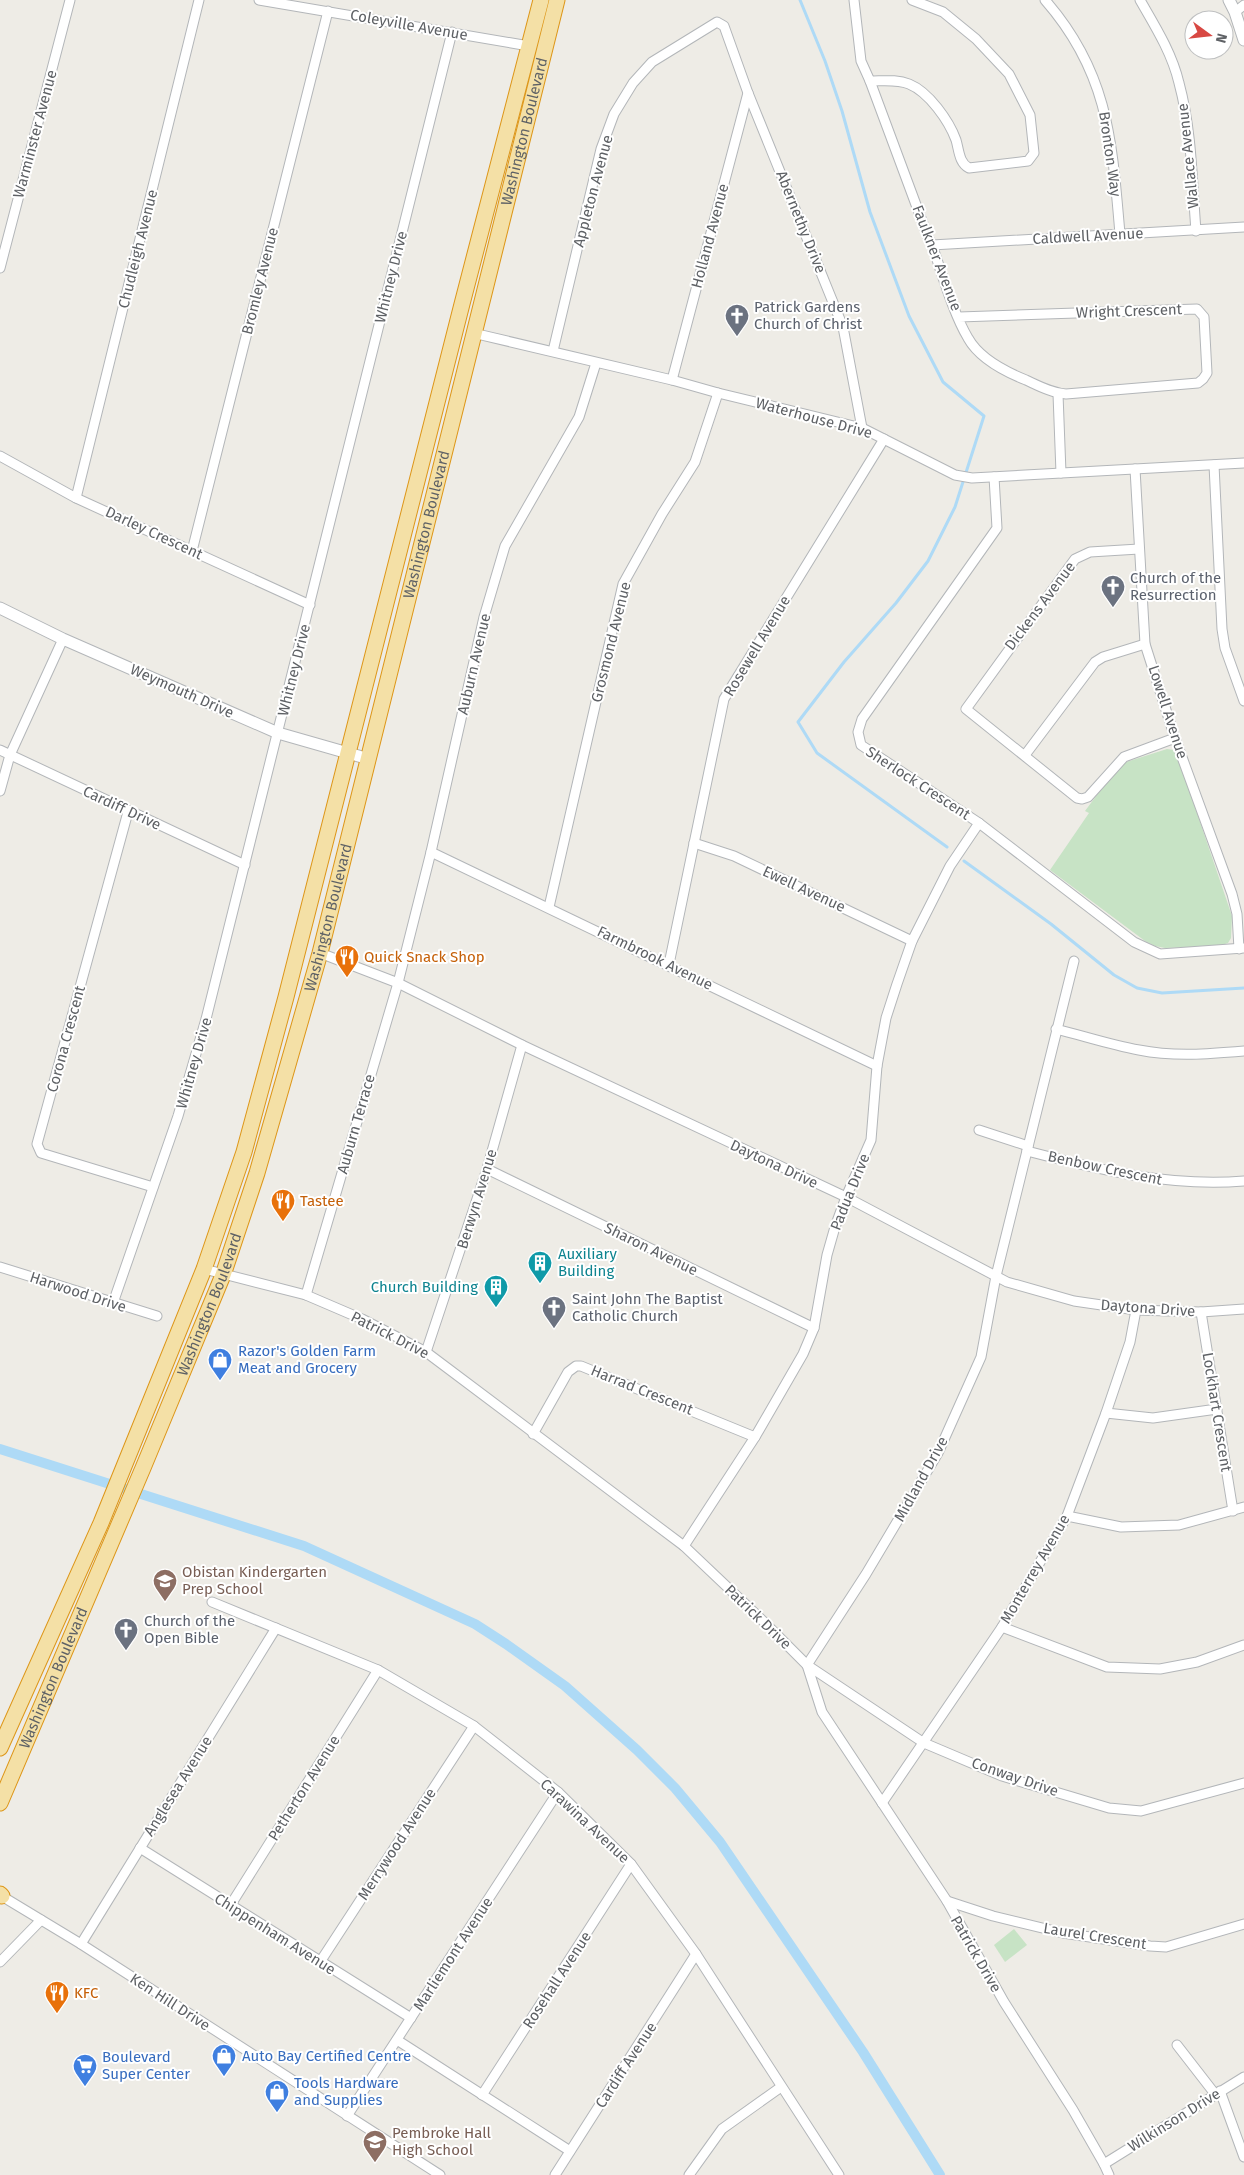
<svg xmlns="http://www.w3.org/2000/svg" width="1244" height="2175" font-family="'Fira Sans',sans-serif">
	<style>
		.green { fill: #c7e3c5 }
		.lines { fill: none; stroke-linecap: round; stroke-linejoin: round }
		.stream { stroke: #aedaf6; stroke-width: 3 }
		.canal { stroke: #aedaf6; stroke-width: 10 }
		.minor-casing { stroke: #b3b6b9; stroke-width: 11 }
		.tertiary-casing { stroke: #b3b6b9; stroke-width: 13 }
		.trunk-casing { stroke: #dd9618; stroke-width: 17 }
		.minor { stroke: #fff; stroke-width: 9 }
		.tertiary { stroke: #fff; stroke-width: 11 }
		.trunk { stroke: #f4e0a6; stroke-width: 15 }
		.labels { text-anchor: middle; stroke-width: 4; stroke-linejoin: round; paint-order: stroke }
		.street-label { font-size: 15px; fill: #5e6165; stroke: #fff }
		.worship-label { font-size: 15px; fill: #5b616d; stroke: #fff; text-anchor: start }
		.food-label { font-size: 15px; fill: #c56008; stroke: #fff; text-anchor: start }
		.culture-label { font-size: 15px; fill: #0d838f; stroke: #fff; text-anchor: start }
		.shop-label { font-size: 15px; fill: #366cbe; stroke: #fff; text-anchor: start }
		.education-label { font-size: 15px; fill: #785e54; stroke: #fff; text-anchor: start }
	</style>
	<rect width="100%" height="100%" fill="#eeece6"/>
	<g class="green">
		<path d="M1167,749L1174,750L1179,760L1232,916L1231,938L1228,943L1219,946L1165,948L1155,946L1145,941L1050,870L1089,813L1085,811L1117,768L1123,763Z"/>
		<path d="M1014,1929L1027,1945L1005,1962L994,1945Z"/>
	</g>
	<g class="lines">
		<g class="stream">
			<path d="M800,0L825,61L842,111L870,212L909,316L943,382L984,416L955,507L928,561L896,603L844,662L798,722L817,753L947,847"/>
			<path d="M964,861L1051,924L1114,975L1137,988L1162,993L1244,988"/>
		</g>
		<path class="canal" d="M0,1449L304,1546L475,1624L506,1644L565,1686L637,1750L675,1788L720,1842L863,2052L940,2175"/>
		<defs>
			<g id="minor">
				<path d="M259,0L529,46"/>
				<path d="M854,0L861,61L870,81L928,237L932,245C942,273 953,313 968,338C979,358 1006,372 1026,380C1039,386 1052,393 1066,394L1198,383L1203,379L1207,373L1204,317L1197,309L959,317"/>
				<path d="M1045,0C1109,73 1112,142 1120,234"/>
				<path d="M1140,0C1155,26 1172,53 1179,83C1192,131 1192,181 1196,231"/>
				<path d="M1235,12L1244,5"/>
				<path d="M870,81C883,81 897,79 909,84C929,92 949,121 956,140C959,150 959,163 969,168L1028,161L1034,153L1030,115L1009,74L976,39L943,12L912,0"/>
				<path d="M932,245L1244,227"/>
				<path d="M0,268L70,0"/>
				<path d="M473,333L672,380L718,393L862,428L955,475L972,478L1244,463"/>
				<path d="M553,351L601,149L614,114L633,83L652,62L717,22L724,26L748,93L843,327L862,428"/>
				<path d="M672,380L748,93"/>
				<path d="M1058,394L1061,473"/>
				<path d="M0,456L76,498L310,605"/>
				<path d="M1214,465L1222,629L1225,648L1244,701"/>
				<path d="M1135,469L1145,644L1175,738L1232,894L1237,914L1239,949"/>
				<path d="M994,477L997,528L862,719L858,732L861,745L979,823L1134,942L1160,954L1244,948"/>
				<path d="M76,498L199,0"/>
				<path d="M1139,549L1090,552L1075,559L966,709L1077,798L1082,799L1088,797L1124,757L1175,738"/>
				<path d="M192,551L328,11"/>
				<path d="M0,750L245,865"/>
				<path d="M1025,755L1095,662L1103,657L1145,644"/>
				<path d="M0,791L10,755L63,639"/>
				<path d="M128,812L37,1144L41,1153L153,1187"/>
				<path d="M694,843L734,856L912,941"/>
				<path d="M431,852L877,1066"/>
				<path d="M549,907L623,584L662,514L695,462L718,393"/>
				<path d="M320,953L398,983L522,1045L846,1197L1007,1282L1074,1301L1136,1310L1201,1312L1244,1309"/>
				<path d="M669,964L724,699L884,439"/>
				<path d="M1056,1029C1084,1036 1111,1045 1139,1050C1174,1057 1209,1054 1244,1051"/>
				<path d="M979,1130L1028,1146"/>
				<path d="M1027,1151C1100,1170 1168,1187 1244,1181"/>
				<path d="M487,1169L814,1328"/>
				<path d="M0,1267L157,1316"/>
				<path d="M204,1269L306,1295L362,1319L426,1352L684,1546L763,1621L807,1665L822,1712L947,1901L1004,2002L1073,2110L1104,2164L1109,2175"/>
				<path d="M306,1295L398,983L431,852L484,617L505,546L579,417L596,363"/>
				<path d="M113,1303L178,1116L206,1019L452,32"/>
				<path d="M1201,1312L1233,1511"/>
				<path d="M426,1352L487,1169L522,1045"/>
				<path d="M1106,1413L1153,1418L1217,1409"/>
				<path d="M533,1434L568,1372L576,1366H581L755,1437"/>
				<path d="M1067,1516L1121,1527L1179,1525L1244,1507"/>
				<path d="M684,1546L755,1437L803,1354L814,1328L827,1255L835,1227L846,1197L871,1140L877,1066L886,1018L897,984L912,941L950,866L979,823"/>
				<path d="M212,1602L378,1670L474,1726L558,1792L631,1864L696,1954L839,2175"/>
				<path d="M1002,1627L1107,1667L1160,1669L1197,1662L1244,1645"/>
				<path d="M807,1665L866,1574L938,1453L981,1357L996,1276L1074,961"/>
				<path d="M807,1665L924,1743L1002,1776L1109,1808L1141,1811L1244,1783"/>
				<path d="M882,1803L1002,1627L1067,1516L1106,1413L1130,1342L1136,1310"/>
				<path d="M140,1848L411,2018"/>
				<path d="M0,1895L81,1944L440,2175"/>
				<path d="M947,1901L993,1916L1063,1933L1150,1946L1166,1947L1244,1924"/>
				<path d="M230,1906L378,1670"/>
				<path d="M81,1944L276,1628"/>
				<path d="M0,1962L41,1920"/>
				<path d="M320,1962L474,1726"/>
				<path d="M397,2040L570,2151"/>
				<path d="M1177,2045L1215,2094"/>
				<path d="M1220,2091L1244,2157"/>
				<path d="M482,2095L631,1864"/>
				<path d="M347,2116L558,1792"/>
				<path d="M1104,2164L1244,2077"/>
				<path d="M555,2175L696,1954"/>
				<path d="M689,2175L722,2129L781,2087"/>
			</g>
			<g id="tertiary">
				<path d="M1229,0L1235,12L1244,40"/>
				<path d="M0,608L63,639L278,733L369,759"/>
			</g>
			<g id="trunk">
				<path d="M0,1748L101,1523L204,1269L244,1152L286,997L462,304L541,0"/>
				<path id="s1" d="M0,1803L143,1468L223,1275L257,1173L320,953L557,0"/>
				<path d="M0,1894L2,1896"/>
			</g>
		</defs>
		<use href="#minor" class="minor-casing"/>
		<use href="#tertiary" class="tertiary-casing"/>
		<use href="#trunk" class="trunk-casing"/>
		<use href="#minor" class="minor"/>
		<use href="#tertiary" class="tertiary"/>
		<use href="#trunk" class="trunk"/>
	</g>
	<defs>
		<symbol id="church-pin" viewBox="-11 -11 22 30"><path d="M0 17L-7.5 6A9.5 9.5 0 1 1 7.5 6Z" fill="#6b7280" stroke="#fff"/><path d="M-1.2-6h2.4v3.5h3.3v2.4h-3.3V6h-2.4V-.1h-3.3v-2.4h3.3Z" fill="#fff"/></symbol>
		<symbol id="restaurant-pin" viewBox="-11 -11 22 30"><path d="M0 17L-7.5 6A9.5 9.5 0 1 1 7.5 6Z" fill="#e8710a" stroke="#fff"/><path d="M-5-6h1v4h1v-4h1v4h1v-4h1v5L-1.5 .5V6h-2V.5L-5-1ZM5-6V6H3V1.5H1.5Q1.5-4 5-6Z" fill="#fff"/></symbol>
		<symbol id="building-pin" viewBox="-11 -11 22 30"><path d="M0 17L-7.5 6A9.5 9.5 0 1 1 7.5 6Z" fill="#0f9aa8" stroke="#fff"/><path d="M-4-6H4V6H1V3H-1V6H-4ZM-2.5-4.3h1.7v1.8h-1.7ZM.8-4.3h1.7v1.8H.8ZM-2.5-1h1.7V.8h-1.7ZM.8-1h1.7V.8H.8Z" fill="#fff"/></symbol>
		<symbol id="shop-pin" viewBox="-11 -11 22 30"><path d="M0 17L-7.5 6A9.5 9.5 0 1 1 7.5 6Z" fill="#3f7fe0" stroke="#fff"/><path d="M-5-2.5h2.3a2.7 3.5 0 0 1 5.4 0H5L5.5 6h-11ZM-1.5-2.5h3a1.5 2.3 0 0 0-3 0Z" fill="#fff"/></symbol>
		<symbol id="school-pin" viewBox="-11 -11 22 30"><path d="M0 17L-7.5 6A9.5 9.5 0 1 1 7.5 6Z" fill="#8d6e63" stroke="#fff"/><path d="M0-5L7-2L0 1L-7-2ZM-4 1L0 2.5L4 1V4Q0 6-4 4Z" fill="#fff"/></symbol>
		<symbol id="supermarket-pin" viewBox="-11 -11 22 30"><path d="M0 17L-7.5 6A9.5 9.5 0 1 1 7.5 6Z" fill="#3f7fe0" stroke="#fff"/><path d="M-6-5.5h2.5l.6 2H6L4.5 2H-2.5L-4.4-4H-6ZM-1.5 3.2a1.3 1.3 0 1 0 .1 0ZM3 3.2a1.3 1.3 0 1 0 .1 0Z" fill="#fff"/></symbol>
	</defs>
	<g fill-rule="evenodd">
		<use href="#church-pin" x="723" y="302" width="28" height="38"/>
		<use href="#church-pin" x="1099" y="573" width="28" height="38"/>
		<use href="#restaurant-pin" x="333" y="943" width="28" height="38"/>
		<use href="#restaurant-pin" x="269" y="1187" width="28" height="38"/>
		<use href="#building-pin" x="526" y="1249" width="28" height="38"/>
		<use href="#building-pin" x="482" y="1273" width="28" height="38"/>
		<use href="#church-pin" x="540" y="1294" width="28" height="38"/>
		<use href="#shop-pin" x="206" y="1346" width="28" height="38"/>
		<use href="#school-pin" x="151" y="1567" width="28" height="38"/>
		<use href="#church-pin" x="112" y="1616" width="28" height="38"/>
		<use href="#restaurant-pin" x="43" y="1979" width="28" height="38"/>
		<use href="#shop-pin" x="210" y="2042" width="28" height="38"/>
		<use href="#supermarket-pin" x="71" y="2052" width="28" height="38"/>
		<use href="#shop-pin" x="263" y="2078" width="28" height="38"/>
		<use href="#school-pin" x="361" y="2128" width="28" height="38"/>
	</g>
	<g class="labels">
		<g class="street-label">
			<text transform="translate(409 25) rotate(10)" y="5">Coleyville Avenue</text>
			<text dy="5" stroke="none"><textPath href="#s1" startOffset="1756">Washington Boulevard</textPath></text>
			<text transform="translate(35 134) rotate(-75)" y="5">Warminster Avenue</text>
			<text transform="translate(1110 154) rotate(82)" y="5">Bronton Way</text>
			<text transform="translate(1188 156) rotate(-96)" y="5">Wallace Avenue</text>
			<text transform="translate(593 191) rotate(-75)" y="5">Appleton Avenue</text>
			<text transform="translate(801 222) rotate(68)" y="5">Abernethy Drive</text>
			<text transform="translate(710 236) rotate(-75)" y="5">Holland Avenue</text>
			<text transform="translate(1088 236) rotate(-3)" y="5">Caldwell Avenue</text>
			<text transform="translate(138 249) rotate(-76)" y="5">Chudleigh Avenue</text>
			<text transform="translate(937 258) rotate(69)" y="5">Faulkner Avenue</text>
			<text transform="translate(391 277) rotate(-76)" y="5">Whitney Drive</text>
			<text transform="translate(260 281) rotate(-76)" y="5">Bromley Avenue</text>
			<text transform="translate(1129 311) rotate(-2)" y="5">Wright Crescent</text>
			<text transform="translate(814 418) rotate(15)" y="5">Waterhouse Drive</text>
			<text dy="5" stroke="none"><textPath href="#s1" startOffset="1351">Washington Boulevard</textPath></text>
			<text transform="translate(154 533) rotate(25)" y="5">Darley Crescent</text>
			<text transform="translate(1040 606) rotate(-53)" y="5">Dickens Avenue</text>
			<text transform="translate(611 642) rotate(-76)" y="5">Grosmond Avenue</text>
			<text transform="translate(757 646) rotate(-59)" y="5">Rosewell Avenue</text>
			<text transform="translate(474 664) rotate(-77)" y="5">Auburn Avenue</text>
			<text transform="translate(294 670) rotate(-76)" y="5">Whitney Drive</text>
			<text transform="translate(182 691) rotate(24)" y="5">Weymouth Drive</text>
			<text transform="translate(1168 712) rotate(72)" y="5">Lowell Avenue</text>
			<text transform="translate(918 783) rotate(33)" y="5">Sherlock Crescent</text>
			<text transform="translate(122 808) rotate(25)" y="5">Cardiff Drive</text>
			<text transform="translate(804 889) rotate(25)" y="5">Ewell Avenue</text>
			<text dy="5" stroke="none"><textPath href="#s1" startOffset="946">Washington Boulevard</textPath></text>
			<text transform="translate(655 958) rotate(26)" y="5">Farmbrook Avenue</text>
			<text transform="translate(66 1039) rotate(-75)" y="5">Corona Crescent</text>
			<text transform="translate(194 1063) rotate(-74)" y="5">Whitney Drive</text>
			<text transform="translate(356 1124) rotate(-74)" y="5">Auburn Terrace</text>
			<text transform="translate(774 1164) rotate(25)" y="5">Daytona Drive</text>
			<text transform="translate(1105 1168) rotate(12)" y="5">Benbow Crescent</text>
			<text transform="translate(850 1192) rotate(-68)" y="5">Padua Drive</text>
			<text transform="translate(477 1199) rotate(-73)" y="5">Berwyn Avenue</text>
			<text transform="translate(651 1249) rotate(26)" y="5">Sharon Avenue</text>
			<text transform="translate(78 1292) rotate(18)" y="5">Harwood Drive</text>
			<text dy="5" stroke="none"><textPath href="#s1" startOffset="541">Washington Boulevard</textPath></text>
			<text transform="translate(1148 1308) rotate(4)" y="5">Daytona Drive</text>
			<text transform="translate(390 1335) rotate(27)" y="5">Patrick Drive</text>
			<text transform="translate(642 1390) rotate(22)" y="5">Harrad Crescent</text>
			<text transform="translate(1217 1412) rotate(81)" y="5">Lockhart Crescent</text>
			<text transform="translate(921 1479) rotate(-61)" y="5">Midland Drive</text>
			<text transform="translate(1035 1569) rotate(-60)" y="5">Monterrey Avenue</text>
			<text transform="translate(758 1617) rotate(44)" y="5">Patrick Drive</text>
			<text dy="5" stroke="none"><textPath href="#s1" startOffset="136">Washington Boulevard</textPath></text>
			<text transform="translate(1015 1777) rotate(19)" y="5">Conway Drive</text>
			<text transform="translate(178 1786) rotate(-58)" y="5">Anglesea Avenue</text>
			<text transform="translate(304 1788) rotate(-58)" y="5">Petherton Avenue</text>
			<text transform="translate(585 1821) rotate(43)" y="5">Carawina Avenue</text>
			<text transform="translate(397 1844) rotate(-57)" y="5">Merrywood Avenue</text>
			<text transform="translate(275 1934) rotate(32)" y="5">Chippenham Avenue</text>
			<text transform="translate(1095 1936) rotate(9)" y="5">Laurel Crescent</text>
			<text transform="translate(453 1954) rotate(-57)" y="5">Marliemont Avenue</text>
			<text transform="translate(976 1954) rotate(60)" y="5">Patrick Drive</text>
			<text transform="translate(557 1980) rotate(-57)" y="5">Rosehall Avenue</text>
			<text transform="translate(170 2002) rotate(33)" y="5">Ken Hill Drive</text>
			<text transform="translate(626 2065) rotate(-57)" y="5">Cardiff Avenue</text>
			<text transform="translate(1174 2120) rotate(-32)" y="5">Wilkinson Drive</text>
		</g>
		<g class="worship-label">
			<text x="754" y="312">Patrick Gardens<tspan x="754" dy="17">Church of Christ</tspan></text>
			<text x="1130" y="583">Church of the<tspan x="1130" dy="17">Resurrection</tspan></text>
			<text x="572" y="1304">Saint John The Baptist<tspan x="572" dy="17">Catholic Church</tspan></text>
			<text x="144" y="1626">Church of the<tspan x="144" dy="17">Open Bible</tspan></text>
		</g>
		<g class="food-label">
			<text x="364" y="962">Quick Snack Shop</text>
			<text x="300" y="1206">Tastee</text>
			<text x="74" y="1998">KFC</text>
		</g>
		<g class="culture-label">
			<text x="558" y="1259">Auxiliary<tspan x="558" dy="17">Building</tspan></text>
			<text x="478" y="1292" text-anchor="end">Church Building</text>
		</g>
		<g class="shop-label">
			<text x="238" y="1356">Razor's Golden Farm<tspan x="238" dy="17">Meat and Grocery</tspan></text>
			<text x="242" y="2061">Auto Bay Certified Centre</text>
			<text x="102" y="2062">Boulevard<tspan x="102" dy="17">Super Center</tspan></text>
			<text x="294" y="2088">Tools Hardware<tspan x="294" dy="17">and Supplies</tspan></text>
		</g>
		<g class="education-label">
			<text x="182" y="1577">Obistan Kindergarten<tspan x="182" dy="17">Prep School</tspan></text>
			<text x="392" y="2138">Pembroke Hall<tspan x="392" dy="17">High School</tspan></text>
		</g>
	</g>
	<g transform="translate(1209 35) rotate(105)"><circle r="24" fill="#ffffff" stroke="#bfc0c1"/>
	<path d="M0-4L9 19L0 12L-9 19Z" fill="#d84843"/>
	<text y="-8" font-size="14" font-weight="bold" text-anchor="middle" fill="#5e6165">N</text>
	</g>
</svg>
